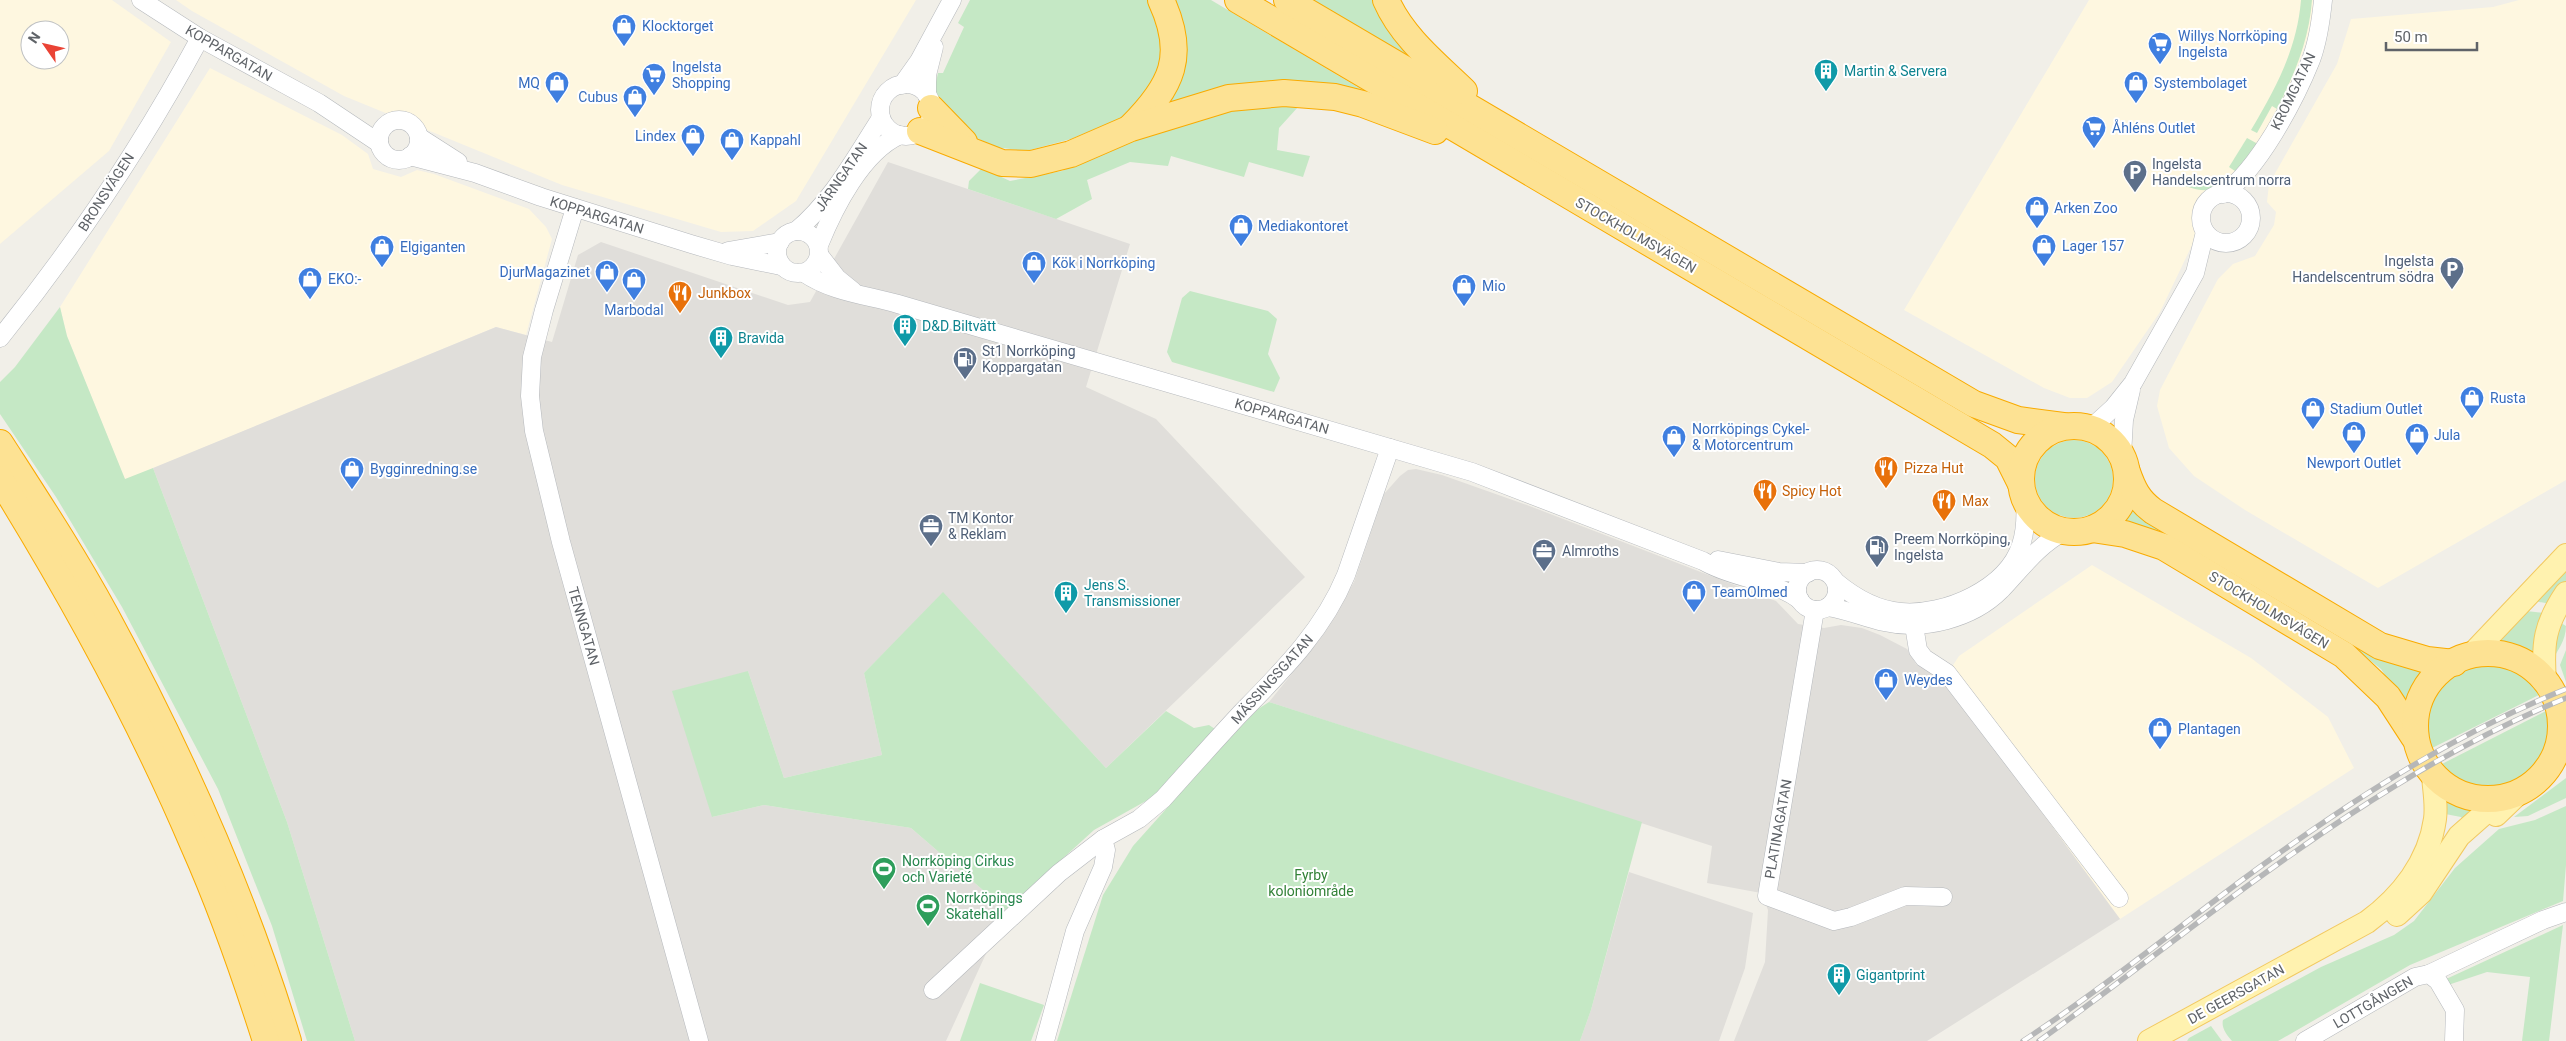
<svg xmlns="http://www.w3.org/2000/svg" width="2566" height="1041" font-family="Roboto,sans-serif">
	<style>
		.commercial { fill: #fef7e0; fill-rule: evenodd }
		.industrial { fill: #e0deda }
		.green { fill: #c5e8c5 }
		.lines { fill: none; stroke-linecap: round; stroke-linejoin: round }
		.minor-casing { stroke: #b5b8bc; stroke-width: 19 }
		.major-casing { stroke: #f2c960; stroke-width: 24 }
		.highway-casing { stroke: #f9ab00; stroke-width: 28 }
		.minor { stroke: #fff; stroke-width: 18 }
		.major { stroke: #fff2af; stroke-width: 22 }
		.highway { stroke: #fde293; stroke-width: 26 }
		.rail-casing { stroke: #b6b7b8; stroke-width: 5.5 }
		.rail { stroke: #fff; stroke-width: 4; stroke-dasharray: 11; stroke-linecap: butt }
		.labels { text-anchor: middle; stroke-width: 4; stroke-linejoin: round; paint-order: stroke }
		.shop-label { font-size: 14px; fill: #366cbe; stroke: #fff; text-anchor: start }
		.street-label { font-size: 14px; fill: #5f6368; stroke: #fff }
		.culture-label { font-size: 14px; fill: #0d838f; stroke: #fff; text-anchor: start }
		.service-label { font-size: 14px; fill: #4e5e75; stroke: #fff; text-anchor: start }
		.food-label { font-size: 14px; fill: #c56008; stroke: #fff; text-anchor: start }
		.leisure-label { font-size: 14px; fill: #27864d; stroke: #fff; text-anchor: start }
		.park-label { font-size: 14px; fill: #348238; stroke: #fff }
	</style>
	<rect width="100%" height="100%" fill="#f1efe8"/>
	<g class="commercial">
		<path d="M0,0H112L171,42L109,151L0,244ZM30,30H60V60H30Z"/>
		<path d="M176,0H916L796,201L753,231L721,232L562,185L344,96L192,11Z"/>
		<path d="M2089,0H2313V10L2310,31L2296,72L2278,110L2246,163L2215,191L2206,193L2193,215L2196,226L2194,241L2160,312L2112,382L2087,398H2070L2044,388L1904,310Z"/>
		<path d="M2519,0H2566V480L2378,588L2245,510L2194,476L2169,448L2157,406L2160,390L2218,279L2233,264L2255,256L2274,225L2276,212L2267,202L2269,184L2337,64L2351,19L2493,7Z"/>
		<path d="M210,68L342,135L368,154L373,169L401,177L417,170L434,174L529,209L546,227L552,239L526,335L496,327L125,480L67,336L60,307Z"/>
		<path d="M2092,565L2251,658L2328,717L2354,768L2120,919L1944,679L1959,656Z"/>
	</g>
	<g class="industrial">
		<path d="M888,162L1130,244L1086,387L1156,419L1305,577L1106,768L943,593L864,673L882,755L784,778L748,671L712,817L764,805L911,828L1006,910L946,1041H355L287,822L153,468L496,327L552,342L578,255L601,242L788,305L810,302Z"/>
		<path d="M1416,469L1442,475L1527,505L1776,601L1798,624L1824,628L1841,625L1862,628L1880,635L1907,649L1916,664L1944,679L2120,919L1927,1041H1734L1765,962L1768,910L1761,893L1707,883L1712,846L1269,702L1320,639L1354,582L1384,494L1400,476L1408,470Z"/>
		<path d="M1629,872L1753,913L1745,968L1719,1041H1580L1591,1010Z"/>
	</g>
	<g class="green">
		<path d="M970,0H1149L1163,36L1162,69L1128,115L1071,139L1026,151L995,147L975,137L941,108L934,91L938,73H943L964,27L958,23Z"/>
		<path d="M1167,0H1211L1376,98L1156,113Z"/>
		<path d="M1313,0H1379L1426,67Z"/>
		<path d="M2301,0H2312C2309,40 2295,73 2277,109L2272,106L2257,133L2251,130C2276,88 2297,49 2301,0Z"/>
		<path d="M1298,100V107L1279,128L1277,150L1310,156L1303,177L1249,162L1244,177L1171,156L1168,166L1130,162L1087,180L1092,199L1056,219L968,189L969,181L982,168L1010,181L1062,171L1140,132L1236,103Z"/>
		<path d="M2247,138L2258,144L2238,173L2229,167Z"/>
		<path d="M2226,175L2233,179C2216,192 2205,193 2185,186L2187,183C2202,187 2213,185 2226,175Z"/>
		<path d="M1190,291L1268,311L1277,319L1268,354L1280,378L1274,392L1172,362L1167,352L1182,298Z"/>
		<path d="M60,307L67,336L125,479L153,468L287,822L355,1041H307L272,926L218,789L122,607L56,497L0,414V382L15,367Z"/>
		<circle cx="2074" cy="479" r="39"/>
		<path d="M2129,503L2430,673L2418,689L2410,713L2381,669L2362,654L2240,580L2129,522L2119,520Z"/>
		<path d="M2566,565V582L2551,604L2534,601Z"/>
		<path d="M943,592L1106,768L1166,711L1194,728L1209,725L1218,731L1162,792L1094,830L1006,910L911,828L764,805L712,817L672,691L748,671L784,778L882,755L864,673Z"/>
		<path d="M2526,611L2545,613L2535,656L2533,658L2521,651L2497,646L2496,644Z"/>
		<path d="M2556,620L2566,626C2566,641 2557,650 2551,664Z"/>
		<path d="M2566,650V682L2560,665Z"/>
		<path d="M2496,663C2515,670 2527,678 2541,694L2428,750C2412,699 2447,665 2496,663Z"/>
		<path d="M1269,702L1642,822L1591,1010L1580,1041H1057L1103,895L1133,846L1226,742L1258,709Z"/>
		<path d="M2554,707C2566,774 2481,818 2438,766Z"/>
		<path d="M2566,778V798L2528,816L2514,817Z"/>
		<path d="M2441,793L2473,808L2466,823L2461,817L2440,813Z"/>
		<path d="M2566,806V865L2563,901L2410,965L2278,1041H2232C2227,1035 2221,1028 2223,1020L2321,967L2394,935L2414,921L2455,868L2499,829L2535,820Z"/>
		<path d="M2563,925L2549,1041H2522L2530,977L2487,972L2448,985L2444,980Z"/>
		<path d="M980,983L1044,1005L1031,1041H960Z"/>
		<path d="M2211,1026L2222,1041H2187L2189,1038Z"/>
	</g>
	<g class="lines">
		<defs>
			<g id="minor">
				<path d="M141,0L200,38L319,103L379,143"/>
				<circle cx="906" cy="110" r="26"/>
				<path d="M902,85L919,61L952,0"/>
				<path d="M927,96V75L934,47"/>
				<circle cx="399" cy="140" r="20"/>
				<path d="M419,137L458,162"/>
				<path d="M410,156L475,173L541,197L691,244L732,256L781,266"/>
				<circle cx="2226" cy="218" r="25"/>
				<path d="M2223,194C2258,170 2295,100 2311,60C2318,41 2321,20 2323,0"/>
				<path d="M575,208L544,310L532,357L530,396L534,431L561,542L699,1041"/>
				<circle cx="798" cy="252" r="21"/>
				<path d="M796,231C833,200 855,158 881,118"/>
				<path d="M819,245C834,208 862,152 900,135"/>
				<path d="M728,251L780,242"/>
				<path d="M820,256L837,278L853,291"/>
				<path d="M804,273C832,292 866,295 898,304L1472,472L1703,561C1734,579 1771,579 1800,600"/>
				<path d="M0,338C76,244 143,144 200,38"/>
				<path d="M2091,428L2113,408L2133,383L2195,273L2205,232"/>
				<path d="M2122,456L2124,420L2131,390"/>
				<path d="M1718,560L1779,572L1808,573"/>
				<circle cx="1817" cy="590" r="20"/>
				<path d="M1836,582C1854,597 1877,610 1901,612C1944,616 2007,589 2021,545C2026,530 2026,514 2025,499"/>
				<path d="M1828,607C1848,610 1865,618 1884,622C1923,631 1972,619 2001,590C2022,568 2038,545 2065,531"/>
				<path d="M1815,610L1767,896L1834,921L1851,917L1905,896L1943,897"/>
				<path d="M1912,613L1918,650L1924,658L1947,673L2119,898"/>
				<path d="M2429,974L2543,920L2566,912"/>
				<path d="M933,990L1059,873L1103,839"/>
				<path d="M1045,1041L1075,931L1103,867L1106,850L1103,839L1139,819L1163,799C1188,771 1214,742 1240,714C1282,671 1323,631 1346,575L1390,448"/>
				<path d="M2305,1041L2415,977L2429,974L2438,981L2455,1010L2454,1041"/>
			</g>
			<g id="major">
				<path d="M2472,654L2566,555"/>
				<path d="M2545,680C2542,643 2545,624 2566,593"/>
				<path d="M2496,815L2521,791"/>
				<path d="M2397,915L2421,893L2459,836L2502,798"/>
				<path d="M2149,1041L2367,922C2401,897 2429,862 2435,819C2437,805 2434,790 2433,776"/>
			</g>
			<g id="highway">
				<path d="M1238,0L1992,445L2008,458L2021,484"/>
				<path d="M1287,0L1974,404L2018,420L2063,426"/>
				<path d="M1386,0C1402,37 1436,64 1464,91"/>
				<path d="M931,108L964,142"/>
				<path d="M1131,127C1172,86 1187,56 1161,0"/>
				<path d="M920,131L1002,163L1031,164L1071,154L1131,128L1229,98L1284,93L1335,97L1363,104L1435,131"/>
				<circle cx="2074" cy="479" r="53"/>
				<path d="M0,443C36,499 73,555 105,614C179,750 243,893 288,1041"/>
				<path d="M2127,472C2133,489 2138,500 2153,511L2380,646L2427,660L2454,663"/>
				<path d="M0,479C73,597 140,719 194,846C222,909 245,975 266,1041"/>
				<path d="M2092,529L2125,534L2164,547L2344,655L2388,697L2414,737"/>
				<circle cx="2488" cy="726" r="73"/>
			</g>
		</defs>
		<use href="#minor" class="minor-casing"/>
		<use href="#major" class="major-casing"/>
		<use href="#highway" class="highway-casing"/>
		<use href="#minor" class="minor"/>
		<use href="#major" class="major"/>
		<use href="#highway" class="highway"/>
		<defs>
			<g id="rail">
				<path d="M2023,1041C2099,991 2170,934 2242,880C2343,806 2449,736 2566,689"/>
				<path d="M2039,1041C2208,919 2370,778 2566,698"/>
			</g>
		</defs>
		<use href="#rail" class="rail-casing"/>
		<use href="#rail" class="rail"/>
	</g>
	<defs>
		<symbol id="shop-pin" viewBox="-11 -11 22 30"><path d="M0 17L-7.5 6A9.5 9.5 0 1 1 7.5 6Z" fill="#3f7fe0" stroke="#fff"/><path d="M-5-2.5h2.3a2.7 3.5 0 0 1 5.4 0H5L5.5 6h-11ZM-1.5-2.5h3a1.5 2.3 0 0 0-3 0Z" fill="#fff"/></symbol>
		<symbol id="supermarket-pin" viewBox="-11 -11 22 30"><path d="M0 17L-7.5 6A9.5 9.5 0 1 1 7.5 6Z" fill="#3f7fe0" stroke="#fff"/><path d="M-6-5.5h2.5l.6 2H6L4.5 2H-2.5L-4.4-4H-6ZM-1.5 3.2a1.3 1.3 0 1 0 .1 0ZM3 3.2a1.3 1.3 0 1 0 .1 0Z" fill="#fff"/></symbol>
		<symbol id="building-pin" viewBox="-11 -11 22 30"><path d="M0 17L-7.5 6A9.5 9.5 0 1 1 7.5 6Z" fill="#0f9aa8" stroke="#fff"/><path d="M-4-6H4V6H1V3H-1V6H-4ZM-2.5-4.3h1.7v1.8h-1.7ZM.8-4.3h1.7v1.8H.8ZM-2.5-1h1.7V.8h-1.7ZM.8-1h1.7V.8H.8Z" fill="#fff"/></symbol>
		<symbol id="parking-pin" viewBox="-11 -11 22 30"><path d="M0 17L-7.5 6A9.5 9.5 0 1 1 7.5 6Z" fill="#5c6f8a" stroke="#fff"/><path d="M-3.5-5.5H1a3.5 3.5 0 0 1 0 7H-1V5.5H-3.5ZM-1-3.4V-.6H.8a1.4 1.4 0 0 0 0-2.8Z" fill="#fff"/></symbol>
		<symbol id="restaurant-pin" viewBox="-11 -11 22 30"><path d="M0 17L-7.5 6A9.5 9.5 0 1 1 7.5 6Z" fill="#e8710a" stroke="#fff"/><path d="M-5-6h1v4h1v-4h1v4h1v-4h1v5L-1.5 .5V6h-2V.5L-5-1ZM5-6V6H3V1.5H1.5Q1.5-4 5-6Z" fill="#fff"/></symbol>
		<symbol id="fuel-pin" viewBox="-11 -11 22 30"><path d="M0 17L-7.5 6A9.5 9.5 0 1 1 7.5 6Z" fill="#5c6f8a" stroke="#fff"/><path d="M-5.5-6h7V0h2V4h1.3V-2.5L3-4.5l.8-.8L6-3V5H2.5V1h-1V6h-7ZM-4.2-4.7v3.2H.2V-4.7Z" fill="#fff"/></symbol>
		<symbol id="office-pin" viewBox="-11 -11 22 30"><path d="M0 17L-7.5 6A9.5 9.5 0 1 1 7.5 6Z" fill="#5c6f8a" stroke="#fff"/><path d="M-6-3h4V-5.5h4V-3h4V5H-6ZM-1-4.5V-3h2v-1.5ZM-6 0V1H6V0Z" fill="#fff"/></symbol>
		<symbol id="stadium-pin" viewBox="-11 -11 22 30"><path d="M0 17L-7.5 6A9.5 9.5 0 1 1 7.5 6Z" fill="#2e9e5b" stroke="#fff"/><path d="M0-5a6.5 5 0 1 0 0 10a6.5 5 0 1 0 0-10ZM-3.5-1.8h7v3.6h-7Z" fill="#fff"/></symbol>
	</defs>
	<g fill-rule="evenodd">
		<use href="#shop-pin" x="610" y="12" width="28" height="38"/>
		<use href="#supermarket-pin" x="2146" y="30" width="28" height="38"/>
		<use href="#building-pin" x="1812" y="57" width="28" height="38"/>
		<use href="#supermarket-pin" x="640" y="61" width="28" height="38"/>
		<use href="#shop-pin" x="543" y="69" width="28" height="38"/>
		<use href="#shop-pin" x="2122" y="69" width="28" height="38"/>
		<use href="#shop-pin" x="621" y="83" width="28" height="38"/>
		<use href="#supermarket-pin" x="2080" y="114" width="28" height="38"/>
		<use href="#shop-pin" x="679" y="122" width="28" height="38"/>
		<use href="#shop-pin" x="718" y="126" width="28" height="38"/>
		<use href="#parking-pin" x="2121" y="158" width="28" height="38"/>
		<use href="#shop-pin" x="2023" y="194" width="28" height="38"/>
		<use href="#shop-pin" x="1227" y="212" width="28" height="38"/>
		<use href="#shop-pin" x="2030" y="232" width="28" height="38"/>
		<use href="#shop-pin" x="368" y="233" width="28" height="38"/>
		<use href="#shop-pin" x="1020" y="249" width="28" height="38"/>
		<use href="#parking-pin" x="2438" y="255" width="28" height="38"/>
		<use href="#shop-pin" x="593" y="258" width="28" height="38"/>
		<use href="#shop-pin" x="296" y="265" width="28" height="38"/>
		<use href="#shop-pin" x="620" y="266" width="28" height="38"/>
		<use href="#shop-pin" x="1450" y="272" width="28" height="38"/>
		<use href="#restaurant-pin" x="666" y="279" width="28" height="38"/>
		<use href="#building-pin" x="891" y="312" width="28" height="38"/>
		<use href="#building-pin" x="707" y="324" width="28" height="38"/>
		<use href="#fuel-pin" x="951" y="345" width="28" height="38"/>
		<use href="#shop-pin" x="2458" y="384" width="28" height="38"/>
		<use href="#shop-pin" x="2299" y="395" width="28" height="38"/>
		<use href="#shop-pin" x="2340" y="419" width="28" height="38"/>
		<use href="#shop-pin" x="2403" y="421" width="28" height="38"/>
		<use href="#shop-pin" x="1660" y="423" width="28" height="38"/>
		<use href="#restaurant-pin" x="1872" y="454" width="28" height="38"/>
		<use href="#shop-pin" x="338" y="455" width="28" height="38"/>
		<use href="#restaurant-pin" x="1751" y="477" width="28" height="38"/>
		<use href="#restaurant-pin" x="1930" y="487" width="28" height="38"/>
		<use href="#office-pin" x="917" y="512" width="28" height="38"/>
		<use href="#fuel-pin" x="1863" y="533" width="28" height="38"/>
		<use href="#office-pin" x="1530" y="537" width="28" height="38"/>
		<use href="#shop-pin" x="1680" y="578" width="28" height="38"/>
		<use href="#building-pin" x="1052" y="579" width="28" height="38"/>
		<use href="#shop-pin" x="1872" y="666" width="28" height="38"/>
		<use href="#shop-pin" x="2146" y="715" width="28" height="38"/>
		<use href="#stadium-pin" x="870" y="855" width="28" height="38"/>
		<use href="#stadium-pin" x="914" y="892" width="28" height="38"/>
		<use href="#building-pin" x="1825" y="961" width="28" height="38"/>
	</g>
	<g class="labels">
		<g class="shop-label">
			<text x="642" y="31">Klocktorget</text>
			<text x="2178" y="41">Willys Norrköping<tspan x="2178" dy="16">Ingelsta</tspan></text>
			<text x="672" y="72">Ingelsta<tspan x="672" dy="16">Shopping</tspan></text>
			<text x="540" y="88" text-anchor="end">MQ</text>
			<text x="2154" y="88">Systembolaget</text>
			<text x="618" y="102" text-anchor="end">Cubus</text>
			<text x="2112" y="133">Åhléns Outlet</text>
			<text x="676" y="141" text-anchor="end">Lindex</text>
			<text x="750" y="145">Kappahl</text>
			<text x="2054" y="213">Arken Zoo</text>
			<text x="1258" y="231">Mediakontoret</text>
			<text x="2062" y="251">Lager 157</text>
			<text x="400" y="252">Elgiganten</text>
			<text x="1052" y="268">Kök i Norrköping</text>
			<text x="590" y="277" text-anchor="end">DjurMagazinet</text>
			<text x="328" y="284">EKO:-</text>
			<text x="1482" y="291">Mio</text>
			<text x="634" y="315" text-anchor="middle">Marbodal</text>
			<text x="2490" y="403">Rusta</text>
			<text x="2330" y="414">Stadium Outlet</text>
			<text x="1692" y="434">Norrköpings Cykel-<tspan x="1692" dy="16">&amp; Motorcentrum</tspan></text>
			<text x="2434" y="440">Jula</text>
			<text x="2354" y="468" text-anchor="middle">Newport Outlet</text>
			<text x="370" y="474">Bygginredning.se</text>
			<text x="1712" y="597">TeamOlmed</text>
			<text x="1904" y="685">Weydes</text>
			<text x="2178" y="734">Plantagen</text>
		</g>
		<g class="street-label">
			<text transform="translate(229 53) rotate(30)" y="5">KOPPARGATAN</text>
			<text transform="translate(2293 91) rotate(-64)" y="5">KROMGATAN</text>
			<text transform="translate(841 177) rotate(-55)" y="5">JÄRNGATAN</text>
			<text transform="translate(106 192) rotate(-57)" y="5">BRONSVÄGEN</text>
			<text transform="translate(597 215) rotate(17)" y="5">KOPPARGATAN</text>
			<text transform="translate(1636 235) rotate(30)" y="5">STOCKHOLMSVÄGEN</text>
			<text transform="translate(1282 416) rotate(16)" y="5">KOPPARGATAN</text>
			<text transform="translate(2269 610) rotate(31)" y="5">STOCKHOLMSVÄGEN</text>
			<text transform="translate(584 626) rotate(74)" y="5">TENNGATAN</text>
			<text transform="translate(1272 679) rotate(-48)" y="5">MÄSSINGSGATAN</text>
			<text transform="translate(1778 829) rotate(-80)" y="5">PLATINAGATAN</text>
			<text transform="translate(2236 994) rotate(-29)" y="5">DE GEERSGATAN</text>
			<text transform="translate(2373 1002) rotate(-30)" y="5">LOTTGÅNGEN</text>
		</g>
		<g class="culture-label">
			<text x="1844" y="76">Martin &amp; Servera</text>
			<text x="922" y="331">D&amp;D Biltvätt</text>
			<text x="738" y="343">Bravida</text>
			<text x="1084" y="590">Jens S.<tspan x="1084" dy="16">Transmissioner</tspan></text>
			<text x="1856" y="980">Gigantprint</text>
		</g>
		<g class="service-label">
			<text x="2152" y="169">Ingelsta<tspan x="2152" dy="16">Handelscentrum norra</tspan></text>
			<text x="2434" y="266" text-anchor="end">Ingelsta<tspan x="2434" dy="16">Handelscentrum södra</tspan></text>
			<text x="982" y="356">St1 Norrköping<tspan x="982" dy="16">Koppargatan</tspan></text>
			<text x="948" y="523">TM Kontor<tspan x="948" dy="16">&amp; Reklam</tspan></text>
			<text x="1894" y="544">Preem Norrköping,<tspan x="1894" dy="16">Ingelsta</tspan></text>
			<text x="1562" y="556">Almroths</text>
		</g>
		<g class="food-label">
			<text x="698" y="298">Junkbox</text>
			<text x="1904" y="473">Pizza Hut</text>
			<text x="1782" y="496">Spicy Hot</text>
			<text x="1962" y="506">Max</text>
		</g>
		<g class="leisure-label">
			<text x="902" y="866">Norrköping Cirkus<tspan x="902" dy="16">och Varieté</tspan></text>
			<text x="946" y="903">Norrköpings<tspan x="946" dy="16">Skatehall</tspan></text>
		</g>
		<g class="park-label">
			<text x="1311" y="880">Fyrby<tspan x="1311" dy="16">koloniområde</tspan></text>
		</g>
	</g>
	<g transform="translate(45 45) rotate(304)"><circle r="24" fill="#ffffff" stroke="#bfc1c3"/>
	<path d="M0-4L9 19L0 12L-9 19Z" fill="#ea4335"/>
	<text y="-8" font-size="14" font-weight="bold" text-anchor="middle" fill="#5f6368">N</text>
	</g>
	<path d="M2386 42v8h91v-8" fill="none" stroke="#5f6368" stroke-width="2.5"/>
	<text x="2394" y="42" font-size="15" fill="#5f6368" stroke="#ffffff" stroke-width="4" paint-order="stroke">50 m</text>
</svg>
